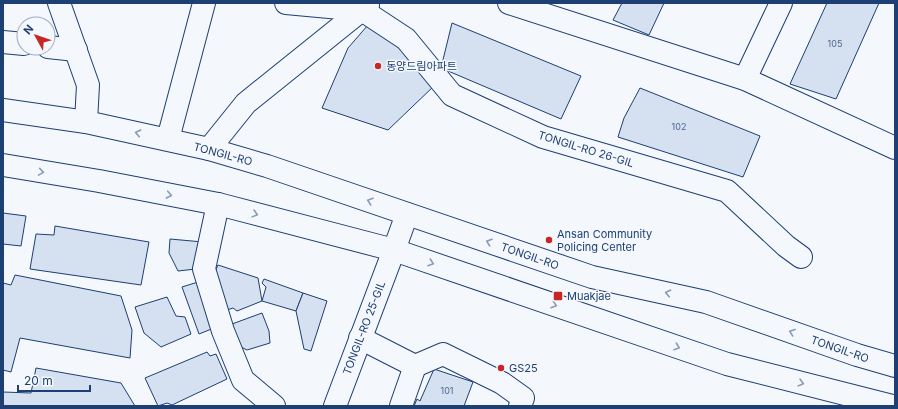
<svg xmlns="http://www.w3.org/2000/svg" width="898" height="409" font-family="Inter,'Noto Sans KR',sans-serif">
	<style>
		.building { fill: #d5e0f0; stroke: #1d3f73 }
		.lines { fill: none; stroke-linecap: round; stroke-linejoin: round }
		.minor-casing { stroke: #1d3f73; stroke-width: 24 }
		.major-casing { stroke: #1d3f73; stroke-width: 24 }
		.minor { stroke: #f4f7fb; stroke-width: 22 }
		.major { stroke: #f4f7fb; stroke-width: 22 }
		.oneway { stroke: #889bb7 }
		.poi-dot { fill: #c62828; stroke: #f4f7fb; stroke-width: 1.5 }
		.labels { text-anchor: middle; stroke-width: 3; stroke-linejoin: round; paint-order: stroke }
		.number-label { font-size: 9px; fill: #4b6792 }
		.poi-label { font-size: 11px; fill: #1d3f73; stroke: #f4f7fb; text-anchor: start }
		.street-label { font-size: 11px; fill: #1d3f73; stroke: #f4f7fb }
	</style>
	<rect width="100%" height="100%" fill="#f4f7fb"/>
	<g class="building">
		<path d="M622,3H664L649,35L613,20Z"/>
		<path d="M827,3H879L836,99L790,84Z"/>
		<path d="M452,23L581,76L561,119L441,68Z"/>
		<path d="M368,25L392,41L435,85L388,130L322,108L348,48Z"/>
		<path d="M640,88L760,136L743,177L618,137L624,118Z"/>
		<path d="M3,213L26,216L21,246L3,244Z"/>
		<path d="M55,226L149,242L141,285L30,269L36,234L54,235Z"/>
		<path d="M170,239L203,242L196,269L178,271L169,253Z"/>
		<path d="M218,265L258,278L262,301L237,311L233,308L227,310L214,274Z"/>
		<path d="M15,275L121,296L132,330L130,358L20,338L11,372L3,370V283L11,285Z"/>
		<path d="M264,279L303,293L296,311L262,301L266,287L262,283Z"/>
		<path d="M198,282L214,328L199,334L182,287Z"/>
		<path d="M303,293L327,301L311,351L304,349L296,311Z"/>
		<path d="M167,297L176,316L185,317L191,334L161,347L144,333L135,307Z"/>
		<path d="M262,313L269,331L270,343L247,350L239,346L232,324Z"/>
		<path d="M207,352L210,356L216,354L227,379L172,405L167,403L158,406L145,378Z"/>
		<path d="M36,368L121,383L135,406H3V392L31,393Z"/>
		<path d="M434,369L473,382L464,406H414L417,399L420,401Z"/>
	</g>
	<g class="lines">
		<defs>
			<g id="minor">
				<path d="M59,3L88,85L86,122"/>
				<path d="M286,3L362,10L406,39L452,95L543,137L727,191L786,246L801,257"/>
				<path d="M509,3L745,79L895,148"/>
				<path d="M3,42L24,44"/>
				<path d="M48,47L76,50"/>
				<path d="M745,79L781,3"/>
				<path d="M168,139L204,3"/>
				<path d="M209,149L246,103L368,5"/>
				<path d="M218,204L204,269L223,331L243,380L274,406"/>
				<path d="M360,338L415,366L401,406"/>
				<path d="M415,366L443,354L502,383L523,398L520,406"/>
				<path d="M335,406L394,250"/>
			</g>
			<g id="major">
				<path d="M3,110L86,122L209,149L267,166L592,277L706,302L857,355L895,366"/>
				<path d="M3,165L99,181L218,204L394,250L727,364L892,406"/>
				<path d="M394,250L407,214"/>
			</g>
		</defs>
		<use href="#minor" class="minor-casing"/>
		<use href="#major" class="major-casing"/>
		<use href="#minor" class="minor"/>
		<use href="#major" class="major"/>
	</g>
	<defs><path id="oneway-chevron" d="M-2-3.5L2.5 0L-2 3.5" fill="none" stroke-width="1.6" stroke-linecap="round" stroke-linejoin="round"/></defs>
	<g class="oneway">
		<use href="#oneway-chevron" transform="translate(138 133) rotate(-168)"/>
		<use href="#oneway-chevron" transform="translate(41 172) rotate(9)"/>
		<use href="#oneway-chevron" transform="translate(169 195) rotate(11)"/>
		<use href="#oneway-chevron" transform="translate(370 201) rotate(-161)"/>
		<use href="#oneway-chevron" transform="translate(255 214) rotate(15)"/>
		<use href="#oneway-chevron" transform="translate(489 242) rotate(-161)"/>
		<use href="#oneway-chevron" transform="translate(431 263) rotate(19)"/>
		<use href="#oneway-chevron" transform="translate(668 293) rotate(-168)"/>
		<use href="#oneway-chevron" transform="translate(554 305) rotate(19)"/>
		<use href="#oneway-chevron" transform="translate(792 332) rotate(-160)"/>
		<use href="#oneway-chevron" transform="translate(677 347) rotate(19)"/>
		<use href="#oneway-chevron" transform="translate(801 383) rotate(15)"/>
	</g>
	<g class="poi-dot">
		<circle cx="378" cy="66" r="4"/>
		<circle cx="549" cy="240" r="4"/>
		<rect x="553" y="291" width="10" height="10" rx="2"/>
		<circle cx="501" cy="368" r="4"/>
	</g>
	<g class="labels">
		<g class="number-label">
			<text x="835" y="47">105</text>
			<text x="679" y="130">102</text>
			<text x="447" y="394">101</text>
		</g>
		<g class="poi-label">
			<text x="386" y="70">동양드림아파트</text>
			<text x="557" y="238">Ansan Community<tspan x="557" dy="13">Policing Center</tspan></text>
			<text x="567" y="300">Muakjae</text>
			<text x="509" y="372">GS25</text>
		</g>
		<g class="street-label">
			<text transform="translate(586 149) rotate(17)" y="4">TONGIL-RO 26-GIL</text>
			<text transform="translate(223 154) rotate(15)" y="4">TONGIL-RO</text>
			<text transform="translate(530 256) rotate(19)" y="4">TONGIL-RO</text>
			<text transform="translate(364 328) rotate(-69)" y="4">TONGIL-RO 25-GIL</text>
			<text transform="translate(840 349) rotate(19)" y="4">TONGIL-RO</text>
		</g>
	</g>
	<rect width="898" height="409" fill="none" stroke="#1d3f73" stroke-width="8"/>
	<g transform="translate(36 36) rotate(310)"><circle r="19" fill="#f4f7fb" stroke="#9eadc5"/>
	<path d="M0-3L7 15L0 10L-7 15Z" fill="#c62828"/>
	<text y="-6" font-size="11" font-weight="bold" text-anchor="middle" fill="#1d3f73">N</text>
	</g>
	<path d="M18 385v6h72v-6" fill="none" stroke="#1d3f73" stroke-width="2"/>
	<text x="24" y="385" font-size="12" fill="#1d3f73" stroke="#f4f7fb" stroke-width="3" paint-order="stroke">20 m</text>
</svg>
